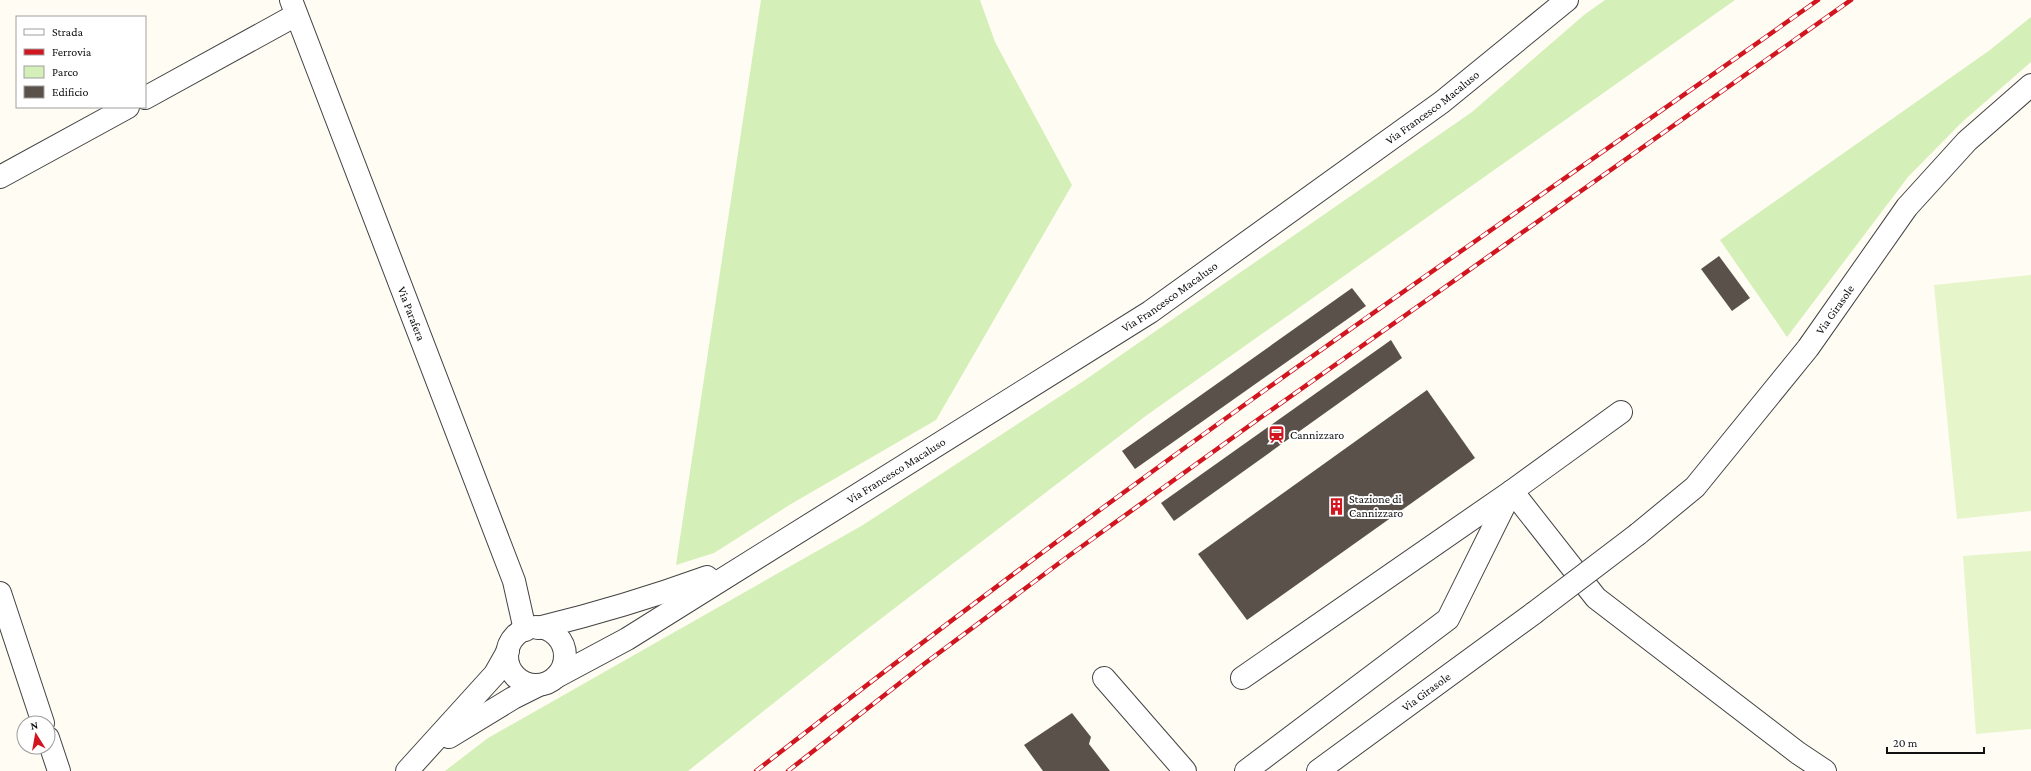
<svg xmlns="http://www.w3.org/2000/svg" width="2031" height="771" font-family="'Crimson Pro',serif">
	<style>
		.green { fill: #d4efb7 }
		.pitch { fill: #e6f5ca }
		.building { fill: #5a514b }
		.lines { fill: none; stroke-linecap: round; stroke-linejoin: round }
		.minor-casing { stroke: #434343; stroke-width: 24 }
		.minor { stroke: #fff; stroke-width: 22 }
		.rail-casing { stroke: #d11620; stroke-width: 4.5 }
		.rail { stroke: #fff; stroke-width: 3; stroke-dasharray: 9; stroke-linecap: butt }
		.minor-bridge-casing { stroke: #434343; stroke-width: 24; stroke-linecap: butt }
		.minor-bridge { stroke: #fff; stroke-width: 22 }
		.labels { text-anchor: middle; stroke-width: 4; stroke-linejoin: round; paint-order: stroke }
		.street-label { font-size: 12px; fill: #101010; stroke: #fff }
		.poi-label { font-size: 12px; fill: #101010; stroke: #fff; text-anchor: start }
	</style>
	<rect width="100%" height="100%" fill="#fffcf3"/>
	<g class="green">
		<path d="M761,0H980L995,42L1072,185L936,420L791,504L714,553L676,565Z"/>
		<path d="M1605,0H1735L1147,415L857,637L688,771H445L488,738L863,525L1085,380L1472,112L1584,15Z"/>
		<path d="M2031,17V62L1961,123L1908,177L1787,337L1720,240L1990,50Z"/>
	</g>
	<g class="pitch">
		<path d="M2031,275V511L1957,519L1934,285Z"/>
		<path d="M2031,551V729L1976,734L1963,556Z"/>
	</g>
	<g class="building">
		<path d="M1719,256L1750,298L1732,311L1701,269Z"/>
		<path d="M1352,288L1366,306L1135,469L1122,451Z"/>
		<path d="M1391,340L1402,358L1174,521L1161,503Z"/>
		<path d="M1427,390L1475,458L1247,620L1198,554Z"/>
		<path d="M1072,713L1091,737L1089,744L1110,771H1043L1024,745Z"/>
	</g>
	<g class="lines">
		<defs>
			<g id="minor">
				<path id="s1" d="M291,0L514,581L525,630"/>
				<path d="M145,98L296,15"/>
				<path d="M0,177L128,107"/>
				<path d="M1512,491L1596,598L1798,753L1825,771"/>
				<path id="s2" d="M1638,534L1695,487L1808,348L1907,207L1967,141L2031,85"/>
				<path d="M0,593L43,723"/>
				<circle cx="536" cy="656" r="29"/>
				<path d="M538,628C595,614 652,597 707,577"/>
				<path id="s3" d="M556,677L627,639L1150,312L1442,102L1567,0"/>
				<path d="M1104,678L1185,771"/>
				<path d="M1242,678L1512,491L1621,412"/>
				<path d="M449,737L513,698L539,685"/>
				<path d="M48,738L59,771"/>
				<path d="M407,771L495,674L508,651"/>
				<path d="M1246,771L1448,619L1510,494"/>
				<path id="s4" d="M1318,771L1534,613"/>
			</g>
		</defs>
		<use href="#minor" class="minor-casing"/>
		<use href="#minor" class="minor"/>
		<defs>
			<g id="rail">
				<path d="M756,771C917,645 1081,522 1247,403C1436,267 1628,135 1818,0"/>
				<path d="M788,771L924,664L1070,555L1260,418L1851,0"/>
			</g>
		</defs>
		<use href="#rail" class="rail-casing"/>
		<use href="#rail" class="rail"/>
		<defs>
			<path id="minor-bridge" d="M1534,613L1638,534"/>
		</defs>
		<use href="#minor-bridge" class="minor-bridge-casing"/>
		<use href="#minor-bridge" class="minor-bridge"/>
	</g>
	<defs>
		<symbol id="station-bare" viewBox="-9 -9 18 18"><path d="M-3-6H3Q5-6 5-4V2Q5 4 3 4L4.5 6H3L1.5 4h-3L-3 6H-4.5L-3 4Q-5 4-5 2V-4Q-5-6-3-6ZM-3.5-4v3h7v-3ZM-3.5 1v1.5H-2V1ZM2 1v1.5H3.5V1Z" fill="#d11620" stroke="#fff" stroke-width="2.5" paint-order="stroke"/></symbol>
		<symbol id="building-bare" viewBox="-9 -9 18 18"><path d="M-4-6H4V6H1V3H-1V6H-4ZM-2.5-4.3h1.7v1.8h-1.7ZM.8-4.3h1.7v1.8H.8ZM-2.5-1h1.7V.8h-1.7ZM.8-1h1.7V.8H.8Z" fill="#d11620" stroke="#fff" stroke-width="2.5" paint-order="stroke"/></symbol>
	</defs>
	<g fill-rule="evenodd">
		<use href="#station-bare" x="1264" y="422" width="25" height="25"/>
		<use href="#building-bare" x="1324" y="494" width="25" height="25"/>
	</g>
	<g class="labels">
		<g class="street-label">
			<text dy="4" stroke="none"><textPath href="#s3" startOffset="1046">Via Francesco Macaluso</textPath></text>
			<text dy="4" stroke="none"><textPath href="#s3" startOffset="722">Via Francesco Macaluso</textPath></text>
			<text dy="4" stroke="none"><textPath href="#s2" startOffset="300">Via Girasole</textPath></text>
			<text dy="4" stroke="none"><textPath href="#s1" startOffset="336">Via Parafera</textPath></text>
			<text dy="4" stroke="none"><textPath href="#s3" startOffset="398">Via Francesco Macaluso</textPath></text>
			<text dy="4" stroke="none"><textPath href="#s4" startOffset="134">Via Girasole</textPath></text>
		</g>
		<g class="poi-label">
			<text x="1290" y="439">Cannizzaro</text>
			<text x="1349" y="503">Stazione di<tspan x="1349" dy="14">Cannizzaro</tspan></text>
		</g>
	</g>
	<rect x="16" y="16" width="130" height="92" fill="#ffffff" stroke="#9f9f9f"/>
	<rect x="24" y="29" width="20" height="6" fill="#ffffff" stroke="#9f9f9f"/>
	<text x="52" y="36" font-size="12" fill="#101010">Strada</text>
	<rect x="24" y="49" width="20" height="6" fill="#d11620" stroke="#9f9f9f"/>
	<text x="52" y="56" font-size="12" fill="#101010">Ferrovia</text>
	<rect x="24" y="66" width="20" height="12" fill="#d4efb7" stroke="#9f9f9f"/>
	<text x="52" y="76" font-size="12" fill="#101010">Parco</text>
	<rect x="24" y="86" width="20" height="12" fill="#5a514b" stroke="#9f9f9f"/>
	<text x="52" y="96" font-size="12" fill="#101010">Edificio</text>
	<g transform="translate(36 735) rotate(349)"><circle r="19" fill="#ffffff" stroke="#9f9f9f"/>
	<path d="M0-3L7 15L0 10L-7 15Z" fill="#d11620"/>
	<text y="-6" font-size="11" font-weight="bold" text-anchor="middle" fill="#101010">N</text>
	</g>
	<path d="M1887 747v6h97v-6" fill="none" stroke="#101010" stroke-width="2"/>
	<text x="1893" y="747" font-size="12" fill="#101010" stroke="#ffffff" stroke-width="3" paint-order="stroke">20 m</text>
</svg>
